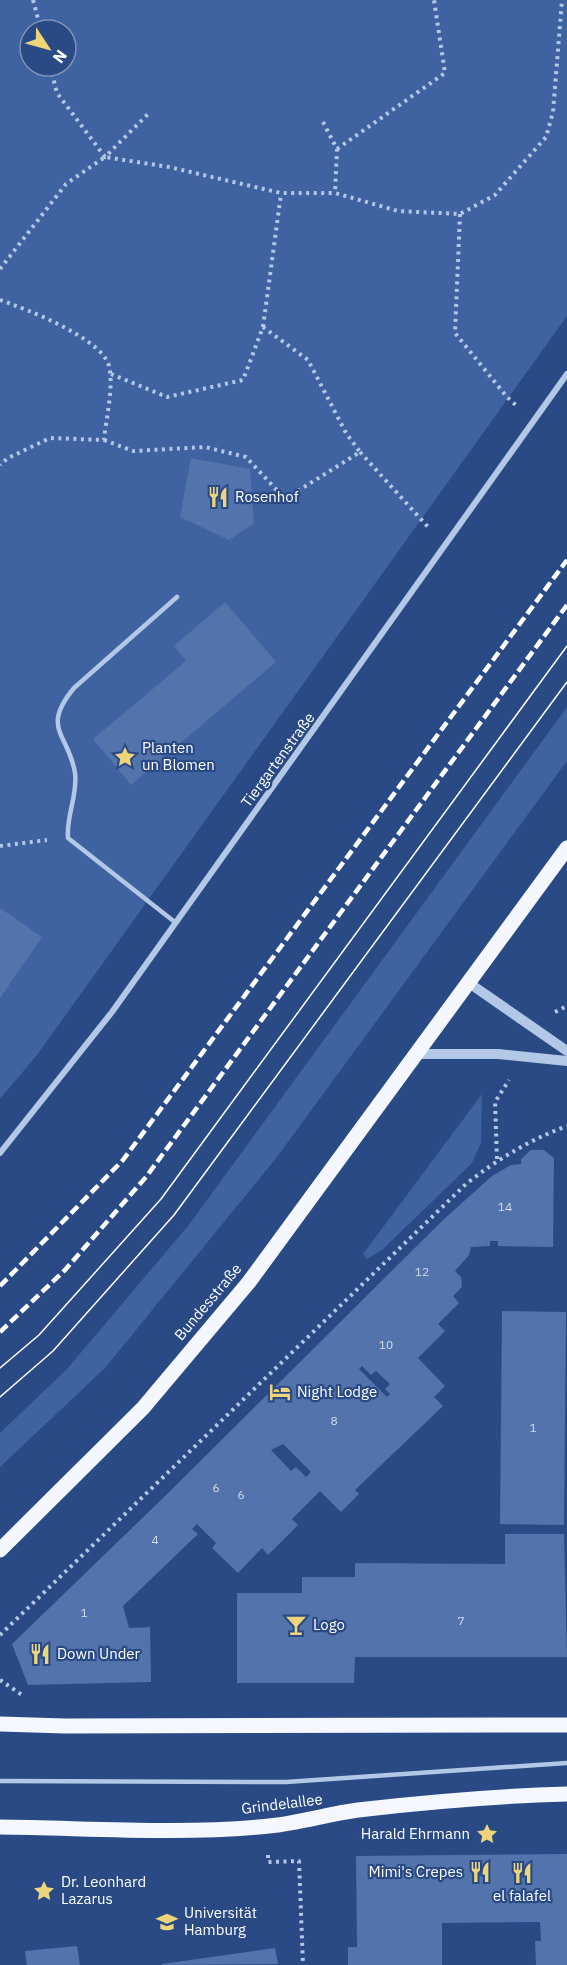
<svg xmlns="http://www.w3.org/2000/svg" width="567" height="1965" font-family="'IBM Plex Sans',sans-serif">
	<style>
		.green { fill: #3e63a0; fill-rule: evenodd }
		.building { fill: #5273ab; fill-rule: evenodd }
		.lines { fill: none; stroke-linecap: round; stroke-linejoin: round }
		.path { stroke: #b3c7e7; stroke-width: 4; stroke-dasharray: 3 4.5; stroke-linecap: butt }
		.service { stroke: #b3c7e7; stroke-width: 4.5 }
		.minor { stroke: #b3c7e7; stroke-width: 6 }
		.tertiary { stroke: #b3c7e7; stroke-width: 10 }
		.primary { stroke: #f4f7fe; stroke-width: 15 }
		.tram { stroke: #fff; stroke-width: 1.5 }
		.rail { stroke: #fff; stroke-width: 4.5; stroke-dasharray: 10 4.5; stroke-linecap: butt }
		.labels { text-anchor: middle; stroke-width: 4.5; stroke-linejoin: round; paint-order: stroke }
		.number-label { font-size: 12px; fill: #d4dcea }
		.poi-label { font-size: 15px; fill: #fff; stroke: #294a84; text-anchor: start }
		.street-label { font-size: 15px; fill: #fff; stroke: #294a84 }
	</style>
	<rect width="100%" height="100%" fill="#294a84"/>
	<g class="green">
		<path d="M0,0H567V316L37,1055L0,1099ZM30,30H66V66H30Z"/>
		<path d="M567,707V761L277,1157L105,1368L0,1467V1433L67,1369L188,1226Z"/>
		<path d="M482,1094L481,1143L472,1163L382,1250L367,1259L363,1254Z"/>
	</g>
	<g class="building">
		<path d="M191,458L250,469L254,523L229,540L180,517Z"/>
		<path d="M225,602L276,662L131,785L93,739L186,661L174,646Z"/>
		<path d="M0,908L42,937L0,998Z"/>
		<path d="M531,1150H544L554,1158L553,1247L498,1246V1241H490V1246L471,1247L469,1255L455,1271L461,1277L462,1287L453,1296L459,1303L438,1324L445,1331L418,1358L445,1386L434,1397L443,1406L355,1490L359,1494L341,1512L320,1491L292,1519L298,1525L268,1555L262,1548L238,1573L212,1548L216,1543L197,1524L192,1529L198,1534L123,1606L129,1628L150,1627L151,1682L28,1685L12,1644L162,1499L443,1220L492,1176L511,1165L521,1164V1159ZM362,1366L371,1375L376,1371L390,1384L385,1389L390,1394L387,1397L359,1369ZM283,1444L311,1472L306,1477L296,1467L291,1471L271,1450Z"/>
		<path d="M502,1311L566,1312L564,1525L500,1524Z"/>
		<path d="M505,1534H564L567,1657H355L354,1683H237V1593H302V1577H355V1563L505,1564Z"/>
		<path d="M567,1854V1965H536L535,1941H541L540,1922L442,1923V1965H348V1947H357L356,1856Z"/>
		<path d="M77,1946L80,1965H27L25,1951Z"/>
		<path d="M275,1948L278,1964L162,1965V1964Z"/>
	</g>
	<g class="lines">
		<g class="path">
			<path d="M33,0L41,30"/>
			<path d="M50,66L57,93L105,157L149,113"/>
			<path d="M323,122L337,149L335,193"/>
			<path d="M337,149L445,73L434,0"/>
			<path d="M460,214L455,333L507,397L517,406"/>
			<path d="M0,269L66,184L105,157L169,167L281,193H335L398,211L460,214L495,195L546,137L553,112L562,0"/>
			<path d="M0,300C26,309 102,338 109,366C114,388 106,418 104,440L50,438L8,458L0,465"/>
			<path d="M263,327L281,194"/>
			<path d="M104,440L133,451L205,447L246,457L285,499L360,452L346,433L308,360L263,327L243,380L167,397L111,374"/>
			<path d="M360,452L428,527"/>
			<path d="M0,846L47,840"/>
			<path d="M555,1012L567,1006"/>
			<path d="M497,1159L495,1102L509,1080"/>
			<path d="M0,1635L466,1184C498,1159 529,1140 567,1126"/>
			<path d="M0,1680L22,1695"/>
			<path d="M268,1855V1862L299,1861L303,1965"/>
		</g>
		<g class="service">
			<path d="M176,923L68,838C66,816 78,795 75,773C69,734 40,729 74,688L177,597"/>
			<path d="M0,1781L286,1782L567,1763"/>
		</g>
		<path class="minor" d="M0,1153L112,1012L567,374"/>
		<g class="tertiary">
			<path d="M469,983L567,1051"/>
			<path d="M418,1054H498L567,1061"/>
		</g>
		<g class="primary">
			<path d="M0,1550L143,1408L249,1282L567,848"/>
			<path d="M0,1724L65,1726L567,1725"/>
			<path d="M0,1827C89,1828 180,1835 269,1826C299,1823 328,1814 358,1810C427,1802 497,1796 567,1794"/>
		</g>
		<g class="tram">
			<path d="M0,1368L39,1335L161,1199L567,646"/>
			<path d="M0,1397L53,1351L174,1215L567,682"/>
		</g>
		<g class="rail">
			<path d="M0,1286L123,1160L567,560"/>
			<path d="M0,1332L65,1270L146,1177L567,605"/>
		</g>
	</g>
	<defs>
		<symbol id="restaurant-bare" viewBox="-9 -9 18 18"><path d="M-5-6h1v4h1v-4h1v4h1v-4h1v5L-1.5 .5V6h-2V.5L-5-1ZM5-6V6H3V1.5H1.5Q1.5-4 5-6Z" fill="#eed57a" stroke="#294a84" stroke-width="2.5" paint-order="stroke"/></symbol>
		<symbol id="sight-bare" viewBox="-9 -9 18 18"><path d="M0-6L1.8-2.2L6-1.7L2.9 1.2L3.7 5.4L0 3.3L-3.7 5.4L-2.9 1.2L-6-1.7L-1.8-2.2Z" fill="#eed57a" stroke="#294a84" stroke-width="2.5" paint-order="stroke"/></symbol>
		<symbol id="hotel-bare" viewBox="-9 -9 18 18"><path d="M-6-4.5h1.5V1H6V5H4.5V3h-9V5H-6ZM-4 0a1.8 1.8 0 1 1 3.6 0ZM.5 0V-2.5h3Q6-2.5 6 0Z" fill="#eed57a" stroke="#294a84" stroke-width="2.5" paint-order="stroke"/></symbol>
		<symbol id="bar-bare" viewBox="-9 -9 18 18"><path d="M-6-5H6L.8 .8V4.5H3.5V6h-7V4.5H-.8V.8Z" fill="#eed57a" stroke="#294a84" stroke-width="2.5" paint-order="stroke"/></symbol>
		<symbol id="university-bare" viewBox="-9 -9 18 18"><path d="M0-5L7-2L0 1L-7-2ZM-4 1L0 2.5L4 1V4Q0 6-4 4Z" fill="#eed57a" stroke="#294a84" stroke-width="2.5" paint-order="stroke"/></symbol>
	</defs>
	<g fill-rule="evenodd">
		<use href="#restaurant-bare" x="203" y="482" width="30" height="30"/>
		<use href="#sight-bare" x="110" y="742" width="30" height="30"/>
		<use href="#hotel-bare" x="265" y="1377" width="30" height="30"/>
		<use href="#bar-bare" x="281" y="1610" width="30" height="30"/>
		<use href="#restaurant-bare" x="25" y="1639" width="30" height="30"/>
		<use href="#sight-bare" x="472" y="1819" width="30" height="30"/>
		<use href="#restaurant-bare" x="465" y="1857" width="30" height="30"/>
		<use href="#restaurant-bare" x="507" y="1858" width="30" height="30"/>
		<use href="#sight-bare" x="29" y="1876" width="30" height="30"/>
		<use href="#university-bare" x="152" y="1907" width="30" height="30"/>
	</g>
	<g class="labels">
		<g class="number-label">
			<text x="505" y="1211">14</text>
			<text x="422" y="1276">12</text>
			<text x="386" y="1349">10</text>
			<text x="334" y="1425">8</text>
			<text x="533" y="1432">1</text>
			<text x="216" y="1492">6</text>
			<text x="241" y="1499">6</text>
			<text x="155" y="1544">4</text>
			<text x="84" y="1617">1</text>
			<text x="461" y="1625">7</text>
		</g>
		<g class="poi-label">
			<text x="235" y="502">Rosenhof</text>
			<text x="142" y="753">Planten<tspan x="142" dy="17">un Blomen</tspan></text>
			<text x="297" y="1397">Night Lodge</text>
			<text x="313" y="1630">Logo</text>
			<text x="57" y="1659">Down Under</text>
			<text x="470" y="1839" text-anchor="end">Harald Ehrmann</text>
			<text x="463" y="1877" text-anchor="end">Mimi's Crepes</text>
			<text x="61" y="1887">Dr. Leonhard<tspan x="61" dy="17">Lazarus</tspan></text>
			<text x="522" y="1901" text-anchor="middle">el falafel</text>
			<text x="184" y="1918">Universität<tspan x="184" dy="17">Hamburg</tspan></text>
		</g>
		<g class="street-label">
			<text transform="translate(278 760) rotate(-54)" y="5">Tiergartenstraße</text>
			<text transform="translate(208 1302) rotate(-50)" y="5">Bundesstraße</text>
			<text transform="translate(282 1804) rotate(-7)" y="5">Grindelallee</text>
		</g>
	</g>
	<g transform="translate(48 48) rotate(126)"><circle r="28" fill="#294a84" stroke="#7f92b5" stroke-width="1.5"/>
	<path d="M0-4.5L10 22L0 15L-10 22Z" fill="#eed57a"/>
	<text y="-9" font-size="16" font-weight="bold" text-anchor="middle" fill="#ffffff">N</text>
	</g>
</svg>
